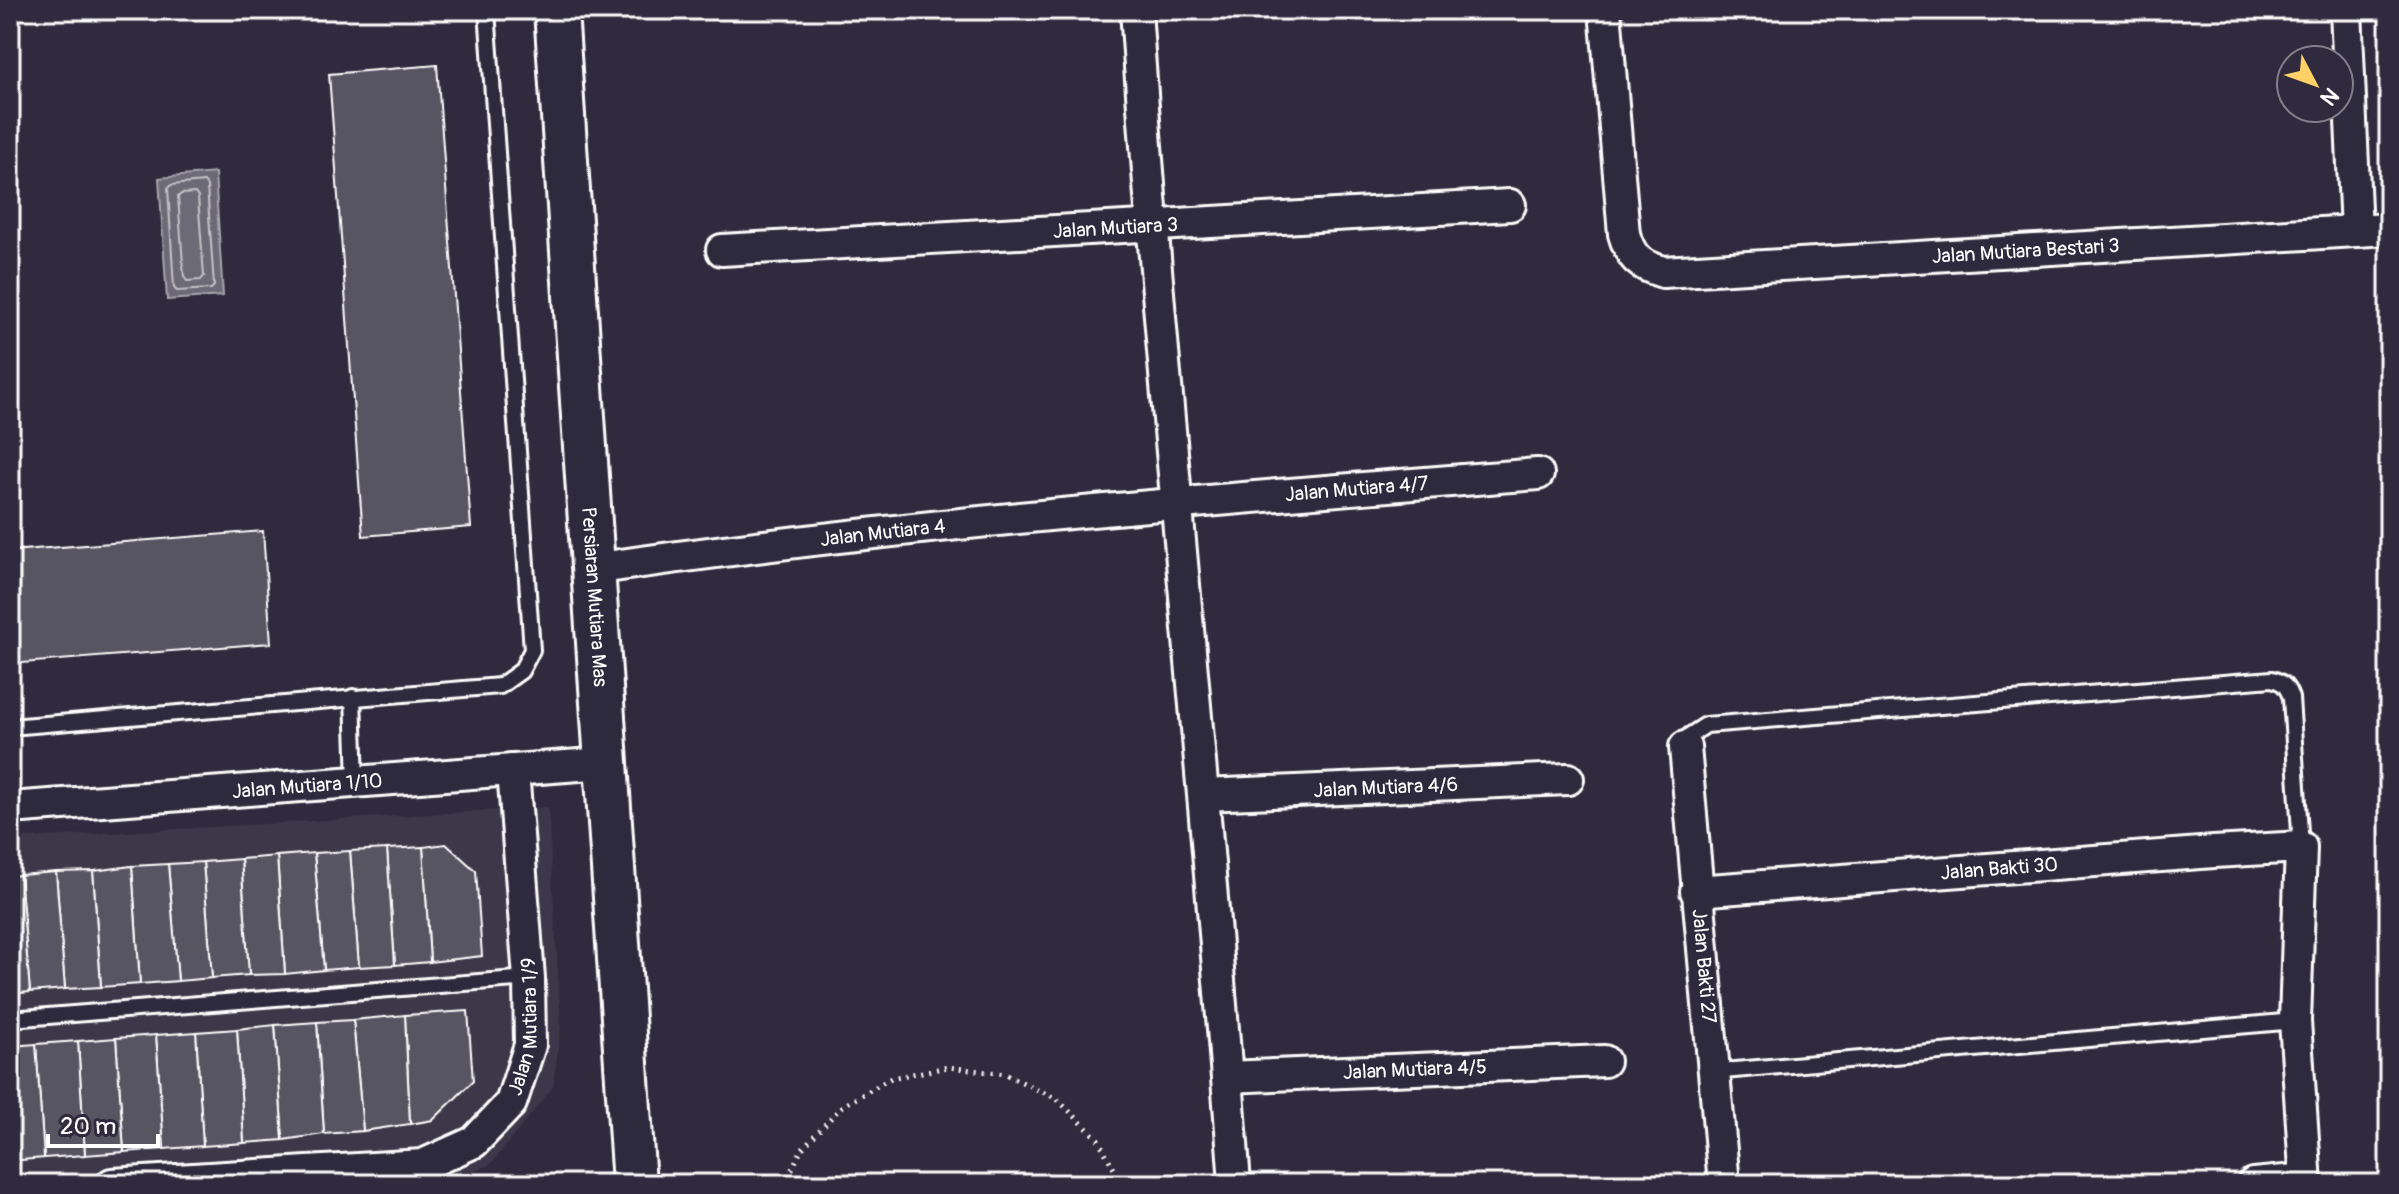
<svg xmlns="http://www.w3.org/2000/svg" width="2399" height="1194" font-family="Pangolin,sans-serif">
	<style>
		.built { fill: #3c3749 }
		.water { fill: #6d6a77; stroke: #a7a6ad; stroke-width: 2 }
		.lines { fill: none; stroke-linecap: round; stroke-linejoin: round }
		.shore { stroke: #c5c3c9; stroke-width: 2 }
		.building { fill: #595564; stroke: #fff; stroke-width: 2 }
		.lane-casing { stroke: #fff; stroke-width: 20 }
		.street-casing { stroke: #fff; stroke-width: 36 }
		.secondary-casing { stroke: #fff; stroke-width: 48 }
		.path { stroke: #fff; stroke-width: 5; stroke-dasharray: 2 6; stroke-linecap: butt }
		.lane { stroke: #2f2a3d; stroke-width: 14 }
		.street { stroke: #2f2a3d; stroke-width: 30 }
		.secondary { stroke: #2f2a3d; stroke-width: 42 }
		.labels { text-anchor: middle; stroke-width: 8; stroke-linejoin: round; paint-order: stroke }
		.street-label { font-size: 20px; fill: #fff; stroke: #2f2a3d }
	</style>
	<rect width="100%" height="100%" fill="#2f2a3d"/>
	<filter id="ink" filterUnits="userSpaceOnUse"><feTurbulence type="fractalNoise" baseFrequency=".0125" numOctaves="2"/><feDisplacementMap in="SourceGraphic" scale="16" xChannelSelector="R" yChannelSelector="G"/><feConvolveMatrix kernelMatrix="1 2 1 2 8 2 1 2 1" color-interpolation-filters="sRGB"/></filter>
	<g filter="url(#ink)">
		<path class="built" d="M548,807L561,1026L553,1087L491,1164L445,1184H10V839Z"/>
		<path class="water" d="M215,173L223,296L167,300L159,178Z"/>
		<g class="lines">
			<g class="shore">
				<path d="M204,182L207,186L214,286L211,289L177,291L174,288L168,188L171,185Z"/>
				<path d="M195,193L198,197L204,276L201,280L187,281L184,277L178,197L181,194Z"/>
			</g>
		</g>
		<g class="building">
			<path d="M437,65L471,527L363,536L329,74Z"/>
			<path d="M263,531L271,643L10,664V551Z"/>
			<path d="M446,844L476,871L482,956L430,962L423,847Z"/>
			<path d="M423,847L430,962L395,965L387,849Z"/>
			<path d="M387,849L395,965L359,967L350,851Z"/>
			<path d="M350,851L359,967L324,970L314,853Z"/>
			<path d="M314,853L324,970L285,974L277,856Z"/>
			<path d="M277,856L285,974L249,975L241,859Z"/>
			<path d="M241,859L249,975L212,978L203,862Z"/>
			<path d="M203,862L212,978L178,981L168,864Z"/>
			<path d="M168,864L178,981L140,984L132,866Z"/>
			<path d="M132,866L140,984L101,987L93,871Z"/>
			<path d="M93,871L101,987L65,989L56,872Z"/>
			<path d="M56,872L65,989L30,992L20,875Z"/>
			<path d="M20,875L30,992L10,994V876Z"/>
			<path d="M468,1011L473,1081L433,1120L410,1124L405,1015Z"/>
			<path d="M405,1015L410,1124L363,1131L353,1020Z"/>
			<path d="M353,1020L363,1131L324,1134L317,1022Z"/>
			<path d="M317,1022L324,1134L283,1140L275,1025Z"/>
			<path d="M275,1025L283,1140L244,1143L237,1029Z"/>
			<path d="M237,1029L244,1143L203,1146L196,1032Z"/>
			<path d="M196,1032L203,1146L164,1149L156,1035Z"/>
			<path d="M156,1035L164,1149L124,1152L116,1038Z"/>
			<path d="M116,1038L124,1152L85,1155L78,1041Z"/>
			<path d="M78,1041L85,1155L44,1158L36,1044Z"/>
			<path d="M36,1044L44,1158L10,1161V1046Z"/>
		</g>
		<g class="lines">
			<defs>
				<g id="lane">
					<path d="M353,697L356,781"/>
					<path d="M10,727L500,686L521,671L532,650L487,10"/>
					<path d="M1685,747L1689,736L1706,725L2272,679C2283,682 2287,686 2291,698L2301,847"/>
					<path d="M10,1019L529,978"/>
					<path d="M1712,1072L2295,1021"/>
				</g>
				<g id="street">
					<path d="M1136,10C1163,402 1207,792 1235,1184"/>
					<path id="s1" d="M1605,10L1624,234C1631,258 1639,265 1663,272L2389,229"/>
					<path d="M2346,10L2356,231"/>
					<path id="s2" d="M722,250L1510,205"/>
					<path id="s3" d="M593,569C906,523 1223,499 1538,474"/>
					<path id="s4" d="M1685,747L1724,1184"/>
					<path id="s5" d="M1204,795L1568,779"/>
					<path id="s6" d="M10,808L606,763"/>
					<path id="s7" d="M1696,891L2214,852L2301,847L2295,1021L2306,1184"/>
					<path id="s8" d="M1227,1077L1604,1061"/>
					<path id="s9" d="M112,1184L423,1165L474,1142L511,1103L530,1045L529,978L513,770"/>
					<path d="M2253,1184L2306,1179"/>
				</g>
				<g id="secondary">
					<path id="s10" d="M556,10L634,1184"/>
				</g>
			</defs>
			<use href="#lane" class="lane-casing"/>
			<use href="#street" class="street-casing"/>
			<use href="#secondary" class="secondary-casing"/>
			<path class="path" d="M785,1184L801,1150L841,1107L891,1078L948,1067L1005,1074L1057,1099L1098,1139L1122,1184"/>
			<use href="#lane" class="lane"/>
			<use href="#street" class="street"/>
			<use href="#secondary" class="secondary"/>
		</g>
	</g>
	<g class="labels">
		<g class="street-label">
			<text dy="7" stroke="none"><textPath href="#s2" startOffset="394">Jalan Mutiara 3</textPath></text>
			<text dy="7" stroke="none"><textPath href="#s1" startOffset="646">Jalan Mutiara Bestari 3</textPath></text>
			<text dy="7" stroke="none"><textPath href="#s3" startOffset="768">Jalan Mutiara 4/7</textPath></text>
			<text dy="7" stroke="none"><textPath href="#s3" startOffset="292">Jalan Mutiara 4</textPath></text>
			<text dy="7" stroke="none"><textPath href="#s10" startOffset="588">Persiaran Mutiara Mas</textPath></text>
			<text dy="7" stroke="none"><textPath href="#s6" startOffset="298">Jalan Mutiara 1/10</textPath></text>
			<text dy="7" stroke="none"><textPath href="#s5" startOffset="182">Jalan Mutiara 4/6</textPath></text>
			<text dy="7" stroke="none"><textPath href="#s7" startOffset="304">Jalan Bakti 30</textPath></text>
			<text dy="7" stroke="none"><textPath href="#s4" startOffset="220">Jalan Bakti 27</textPath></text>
			<text dy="7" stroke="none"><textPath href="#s9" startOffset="500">Jalan Mutiara 1/9</textPath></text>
			<text dy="7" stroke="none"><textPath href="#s8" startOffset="188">Jalan Mutiara 4/5</textPath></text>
		</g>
	</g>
	<rect width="2399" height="1194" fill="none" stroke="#2f2a3d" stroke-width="40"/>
	<rect x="20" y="20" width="2359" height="1154" fill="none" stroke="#fff" stroke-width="3" filter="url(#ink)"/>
	<g transform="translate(2315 84) rotate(131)"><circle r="38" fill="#2f2a3d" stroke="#827f8b" stroke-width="2"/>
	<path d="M0-6L14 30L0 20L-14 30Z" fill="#ffd166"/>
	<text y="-12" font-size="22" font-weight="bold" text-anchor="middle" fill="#ffffff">N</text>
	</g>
	<path d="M48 1134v12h110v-12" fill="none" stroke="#ffffff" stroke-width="4"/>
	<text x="60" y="1134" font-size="24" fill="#ffffff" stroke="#2f2a3d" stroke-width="6" paint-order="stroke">20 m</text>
</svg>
